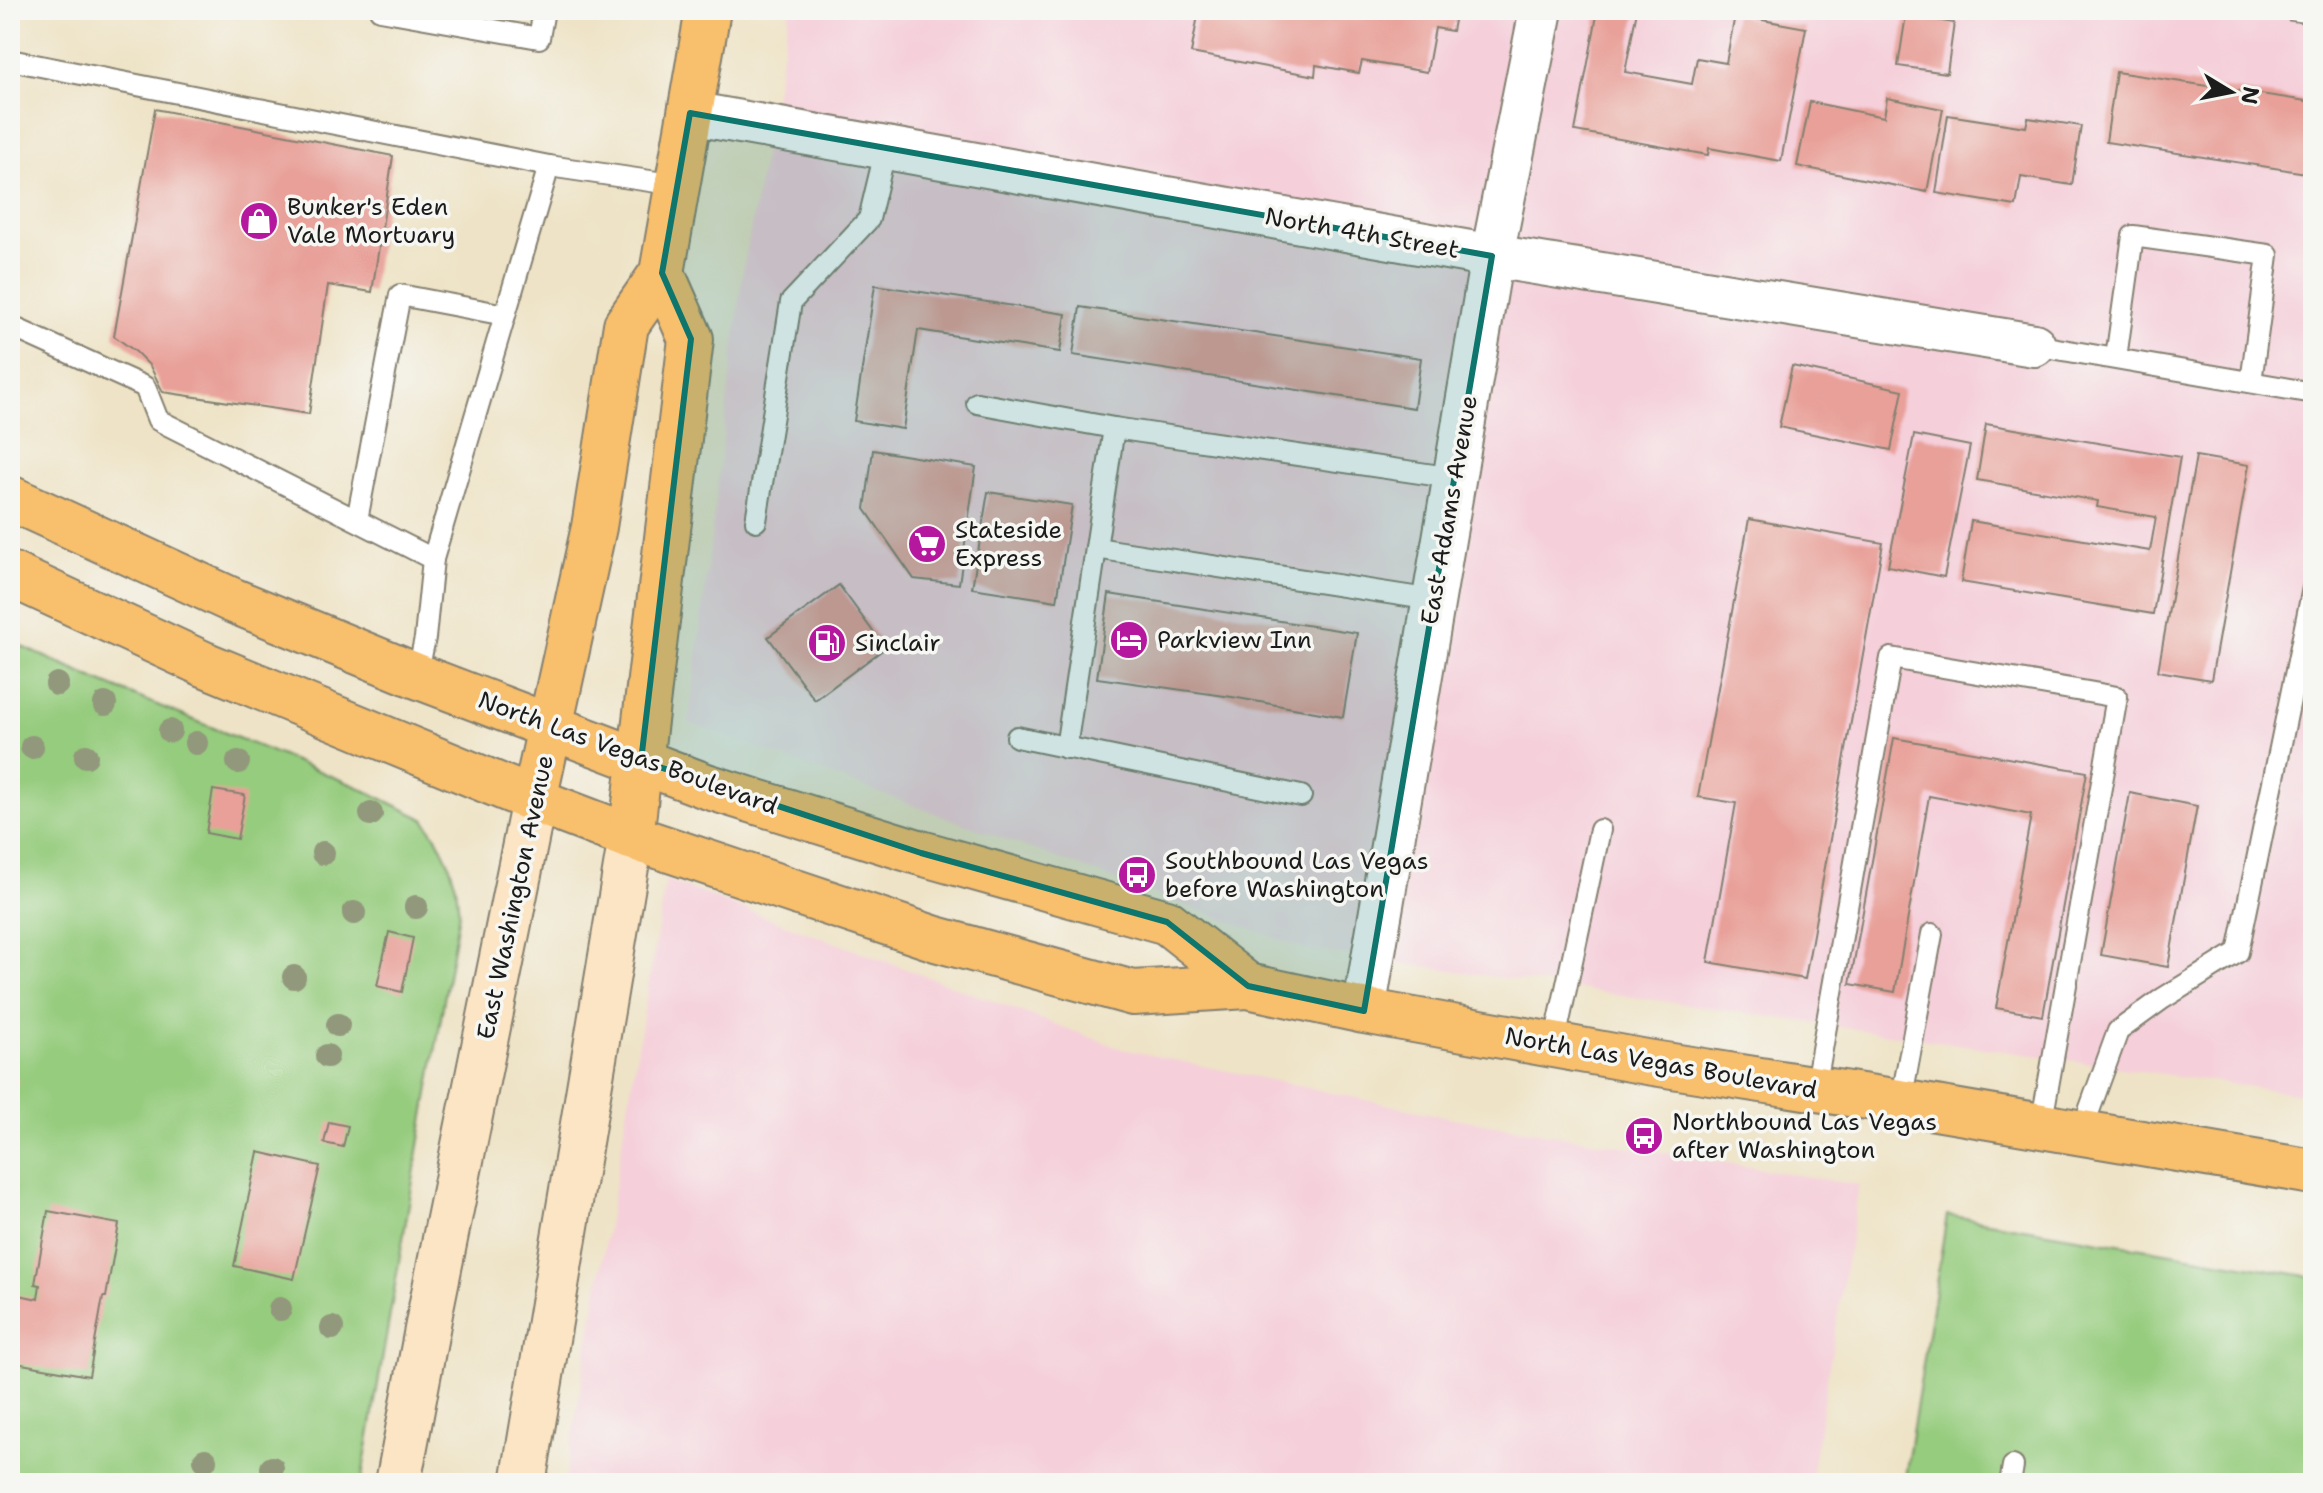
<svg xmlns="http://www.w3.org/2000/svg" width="2323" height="1493" font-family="'Shantell Sans',sans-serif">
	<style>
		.built { fill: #f5cfda }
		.green { fill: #96cc7e; stroke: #59744d; stroke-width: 2 }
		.building { fill: #e8a099 }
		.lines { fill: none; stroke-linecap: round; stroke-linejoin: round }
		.service-casing { stroke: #858071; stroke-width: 24 }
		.minor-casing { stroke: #858071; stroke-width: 46 }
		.secondary-casing { stroke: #858071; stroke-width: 48 }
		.primary-casing { stroke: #858071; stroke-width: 48 }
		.service { stroke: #fff; stroke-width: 20 }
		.minor { stroke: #fff; stroke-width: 42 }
		.secondary { stroke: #fce5c4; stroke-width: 44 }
		.primary { stroke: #f8bf6c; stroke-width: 44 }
		.tree { fill: #92987b }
		.marked { fill: #0f766e; fill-opacity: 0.2; stroke: #0f766e; stroke-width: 6; stroke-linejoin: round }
		.labels { text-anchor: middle; stroke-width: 7; stroke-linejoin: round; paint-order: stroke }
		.poi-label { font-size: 24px; fill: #1c1c1c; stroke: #f6f6f2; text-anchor: start }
		.street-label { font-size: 24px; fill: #1c1c1c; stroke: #f6f6f2 }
	</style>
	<rect width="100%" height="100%" fill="#f6f6f2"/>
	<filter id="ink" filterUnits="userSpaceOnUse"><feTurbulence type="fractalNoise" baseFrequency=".0125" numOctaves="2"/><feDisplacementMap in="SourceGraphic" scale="16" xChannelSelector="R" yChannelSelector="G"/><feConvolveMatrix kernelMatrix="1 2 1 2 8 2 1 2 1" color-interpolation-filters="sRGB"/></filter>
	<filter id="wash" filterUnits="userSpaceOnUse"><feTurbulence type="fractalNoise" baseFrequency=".006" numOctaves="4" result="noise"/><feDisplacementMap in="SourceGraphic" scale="32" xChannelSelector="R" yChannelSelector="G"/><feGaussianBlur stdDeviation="1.8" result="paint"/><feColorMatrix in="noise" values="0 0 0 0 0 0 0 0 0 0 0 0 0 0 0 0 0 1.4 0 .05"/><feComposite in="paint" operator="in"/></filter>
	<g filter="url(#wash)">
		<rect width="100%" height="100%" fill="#eee3c6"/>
		<g class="built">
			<path d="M790,10H2313V1096L1305,949L689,723L743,271Z"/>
			<path d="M666,880L1122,1049L1447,1117L1859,1185L1810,1483H565Z"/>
		</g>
		<g class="green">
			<path d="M10,641L96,680L358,787L424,819L438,840L449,863L456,887L459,913L361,1483H10Z"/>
			<path d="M1947,1215L2313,1277V1483H1904Z"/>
		</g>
		<g id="blocks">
			<g class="building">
				<path d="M1199,10H1456L1452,31L1435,28L1427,72L1362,61L1359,73L1316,65L1315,76L1191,53Z"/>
				<path d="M1598,10H1637L1625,72L1692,84L1697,58L1726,63L1735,15L1806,28L1781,161L1709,148L1708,155L1575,131Z"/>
				<path d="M1906,15L1954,23L1947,73L1898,66Z"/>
				<path d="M2116,72L2313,102V174L2106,142Z"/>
				<path d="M1887,98L1943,109L1927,192L1797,166L1810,102L1884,117Z"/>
				<path d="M155,109L393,156L372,292L328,285L309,414L163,392L150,366L136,352L114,336Z"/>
				<path d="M1948,115L2026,127L2028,118L2081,126L2072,185L2021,177L2016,206L1936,193Z"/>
				<path d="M875,285L1066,314L1060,352L918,330L903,429L854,421Z"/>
				<path d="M1080,307L1421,358L1414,408L1073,355Z"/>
				<path d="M1792,366L1903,390L1891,450L1779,427Z"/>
				<path d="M1986,424L2180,457L2153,614L1961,582L1971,521L2150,551L2156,517L2097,507L2098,501L1977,480Z"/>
				<path d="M1914,435L1970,446L1944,577L1888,566Z"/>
				<path d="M873,450L976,467L959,584L914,579L865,509Z"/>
				<path d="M2196,456L2249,465L2211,680L2158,671Z"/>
				<path d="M988,492L1072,505L1057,601L972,588Z"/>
				<path d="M1749,519L1883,543L1805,979L1708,962L1736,803L1698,797Z"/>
				<path d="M839,585L885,648L815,700L768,637Z"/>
				<path d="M1109,594L1357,633L1343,717L1232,697L1097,678Z"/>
				<path d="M1894,738L2087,772L2043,1016L1996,1008L2031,815L1929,796L1895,992L1850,984Z"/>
				<path d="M213,790L245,795L237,839L206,833Z"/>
				<path d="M2130,793L2197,806L2168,967L2101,955Z"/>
				<path d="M389,932L413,938L402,992L377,986Z"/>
				<path d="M10,1077L18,1079L13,1105L10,1104Z"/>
				<path d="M329,1122L348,1126L343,1147L324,1143Z"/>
				<path d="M258,1152L320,1166L294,1279L234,1266Z"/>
				<path d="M48,1211L119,1224L106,1297H103L89,1376L10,1362V1293L38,1299L40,1285L35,1284Z"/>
			</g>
		</g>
	</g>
	<g filter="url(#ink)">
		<use href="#blocks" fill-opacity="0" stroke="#858071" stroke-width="2"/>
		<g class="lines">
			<defs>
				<g id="service">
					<path d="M380,10L539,38L544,10"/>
					<path d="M2293,10L2313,13"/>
					<path d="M10,60L549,166"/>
					<path d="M10,326L145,387L158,420L433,559"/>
					<path d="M2034,345L2313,393"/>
					<path d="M2116,358L2133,236L2268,255L2251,382"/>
					<path d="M977,403L1114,428"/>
					<path d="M357,520L400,295L505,315"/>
					<path d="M756,521L791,302L869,219L886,148"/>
					<path d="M1096,548L1433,600"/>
					<path d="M417,676L425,638L433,559L549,166L677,185"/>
					<path d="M1017,737L1301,796"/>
					<path d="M1066,748L1114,428L1454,478"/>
					<path d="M1554,1045L1600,830"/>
					<path d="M1815,1089L1891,658L2117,697L2041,1126"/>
					<path d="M1901,1102L1932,934"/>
					<path d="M2081,1133L2118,1031L2162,999L2238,952L2313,588"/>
					<path d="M2010,1483L2013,1466"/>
				</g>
				<g id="minor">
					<path d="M690,113L1492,256L2034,345"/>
					<path d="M1364,1011L1492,256L1541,10"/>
				</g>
				<g id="secondary">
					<path d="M398,1483L432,1303L534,800"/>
					<path d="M523,1483L631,837"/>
				</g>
				<g id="primary">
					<path d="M10,498L234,601L417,676L706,786L921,853L1167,922L1248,986"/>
					<path d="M10,574L204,664L534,800L631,837L936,939L1133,993L1248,986L1364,1011L1647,1062L1912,1104L2313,1172"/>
					<path d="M534,800L594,527L626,325L662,273L708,10"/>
					<path d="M631,837L691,339L662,273"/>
				</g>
			</defs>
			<use href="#service" class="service-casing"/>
			<use href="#minor" class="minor-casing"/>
			<use href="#secondary" class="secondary-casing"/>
			<use href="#primary" class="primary-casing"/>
			<use href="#service" class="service"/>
			<use href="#minor" class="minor"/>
			<use href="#secondary" class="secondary"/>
			<use href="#primary" class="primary"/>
		</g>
		<g class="tree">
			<circle cx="57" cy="684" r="12"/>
			<circle cx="105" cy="704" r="12"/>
			<circle cx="170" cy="731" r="12"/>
			<circle cx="196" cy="743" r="12"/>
			<circle cx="32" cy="747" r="12"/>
			<circle cx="86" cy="756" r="12"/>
			<circle cx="238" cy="762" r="12"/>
			<circle cx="371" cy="814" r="12"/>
			<circle cx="323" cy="853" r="12"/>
			<circle cx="416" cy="907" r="12"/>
			<circle cx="354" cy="913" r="12"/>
			<circle cx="294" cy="977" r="12"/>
			<circle cx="338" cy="1025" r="12"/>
			<circle cx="327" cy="1056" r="12"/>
			<circle cx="280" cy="1309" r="12"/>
			<circle cx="332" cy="1328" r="12"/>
			<circle cx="205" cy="1460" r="12"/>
			<circle cx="272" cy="1468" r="12"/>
		</g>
	</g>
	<path class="marked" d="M690,113L1492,256L1364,1011L1248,986L1167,922L921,853L641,761L691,339L662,273Z"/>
	<defs>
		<symbol id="shop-disc" viewBox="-11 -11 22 22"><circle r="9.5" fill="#b5179e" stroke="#f6f6f2"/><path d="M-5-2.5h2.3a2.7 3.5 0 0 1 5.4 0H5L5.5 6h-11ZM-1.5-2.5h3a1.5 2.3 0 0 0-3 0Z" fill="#fff"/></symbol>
		<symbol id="supermarket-disc" viewBox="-11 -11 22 22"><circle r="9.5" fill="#b5179e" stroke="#f6f6f2"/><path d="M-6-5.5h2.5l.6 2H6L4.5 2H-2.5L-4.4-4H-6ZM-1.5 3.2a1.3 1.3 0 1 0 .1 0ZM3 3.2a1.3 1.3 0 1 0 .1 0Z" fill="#fff"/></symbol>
		<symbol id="hotel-disc" viewBox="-11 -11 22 22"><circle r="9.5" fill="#b5179e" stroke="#f6f6f2"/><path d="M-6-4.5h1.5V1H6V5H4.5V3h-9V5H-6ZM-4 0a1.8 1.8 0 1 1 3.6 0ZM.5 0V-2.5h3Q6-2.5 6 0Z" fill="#fff"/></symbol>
		<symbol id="fuel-disc" viewBox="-11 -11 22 22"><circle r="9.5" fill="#b5179e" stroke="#f6f6f2"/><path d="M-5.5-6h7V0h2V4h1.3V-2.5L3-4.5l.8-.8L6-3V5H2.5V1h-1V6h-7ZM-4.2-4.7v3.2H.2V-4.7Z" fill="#fff"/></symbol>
		<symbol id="bus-disc" viewBox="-11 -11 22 22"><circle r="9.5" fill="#b5179e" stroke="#f6f6f2"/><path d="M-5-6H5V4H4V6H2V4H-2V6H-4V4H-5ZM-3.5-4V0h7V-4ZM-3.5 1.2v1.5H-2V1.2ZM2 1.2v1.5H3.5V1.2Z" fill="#fff"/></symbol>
	</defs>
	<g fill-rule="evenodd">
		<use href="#shop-disc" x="237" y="199" width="44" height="44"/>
		<use href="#supermarket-disc" x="905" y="522" width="44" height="44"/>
		<use href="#hotel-disc" x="1107" y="618" width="44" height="44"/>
		<use href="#fuel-disc" x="805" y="621" width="44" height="44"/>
		<use href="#bus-disc" x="1115" y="853" width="44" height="44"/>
		<use href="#bus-disc" x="1622" y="1114" width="44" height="44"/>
	</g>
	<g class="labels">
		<g class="poi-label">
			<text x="287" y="215">Bunker's Eden<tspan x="287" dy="28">Vale Mortuary</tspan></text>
			<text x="955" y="538">Stateside<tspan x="955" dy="28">Express</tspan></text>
			<text x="1157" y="648">Parkview Inn</text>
			<text x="855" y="651">Sinclair</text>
			<text x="1165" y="869">Southbound Las Vegas<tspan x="1165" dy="28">before Washington</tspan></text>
			<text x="1672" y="1130">Northbound Las Vegas<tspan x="1672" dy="28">after Washington</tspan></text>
		</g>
		<g class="street-label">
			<text transform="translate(1362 233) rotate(10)" y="8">North 4th Street</text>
			<text transform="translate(1449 510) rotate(-80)" y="8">East Adams Avenue</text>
			<text transform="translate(628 753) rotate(20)" y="8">North Las Vegas Boulevard</text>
			<text transform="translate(515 897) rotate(-78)" y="8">East Washington Avenue</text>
			<text transform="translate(1661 1063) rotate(10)" y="8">North Las Vegas Boulevard</text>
		</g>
	</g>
	<rect width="2323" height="1493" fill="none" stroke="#f6f6f2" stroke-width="40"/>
	<g transform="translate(2231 92) rotate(100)" stroke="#f6f6f2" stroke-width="6" paint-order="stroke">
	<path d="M0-6L14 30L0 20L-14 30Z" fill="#1c1c1c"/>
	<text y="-12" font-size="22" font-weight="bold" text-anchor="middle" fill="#1c1c1c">N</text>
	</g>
</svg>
